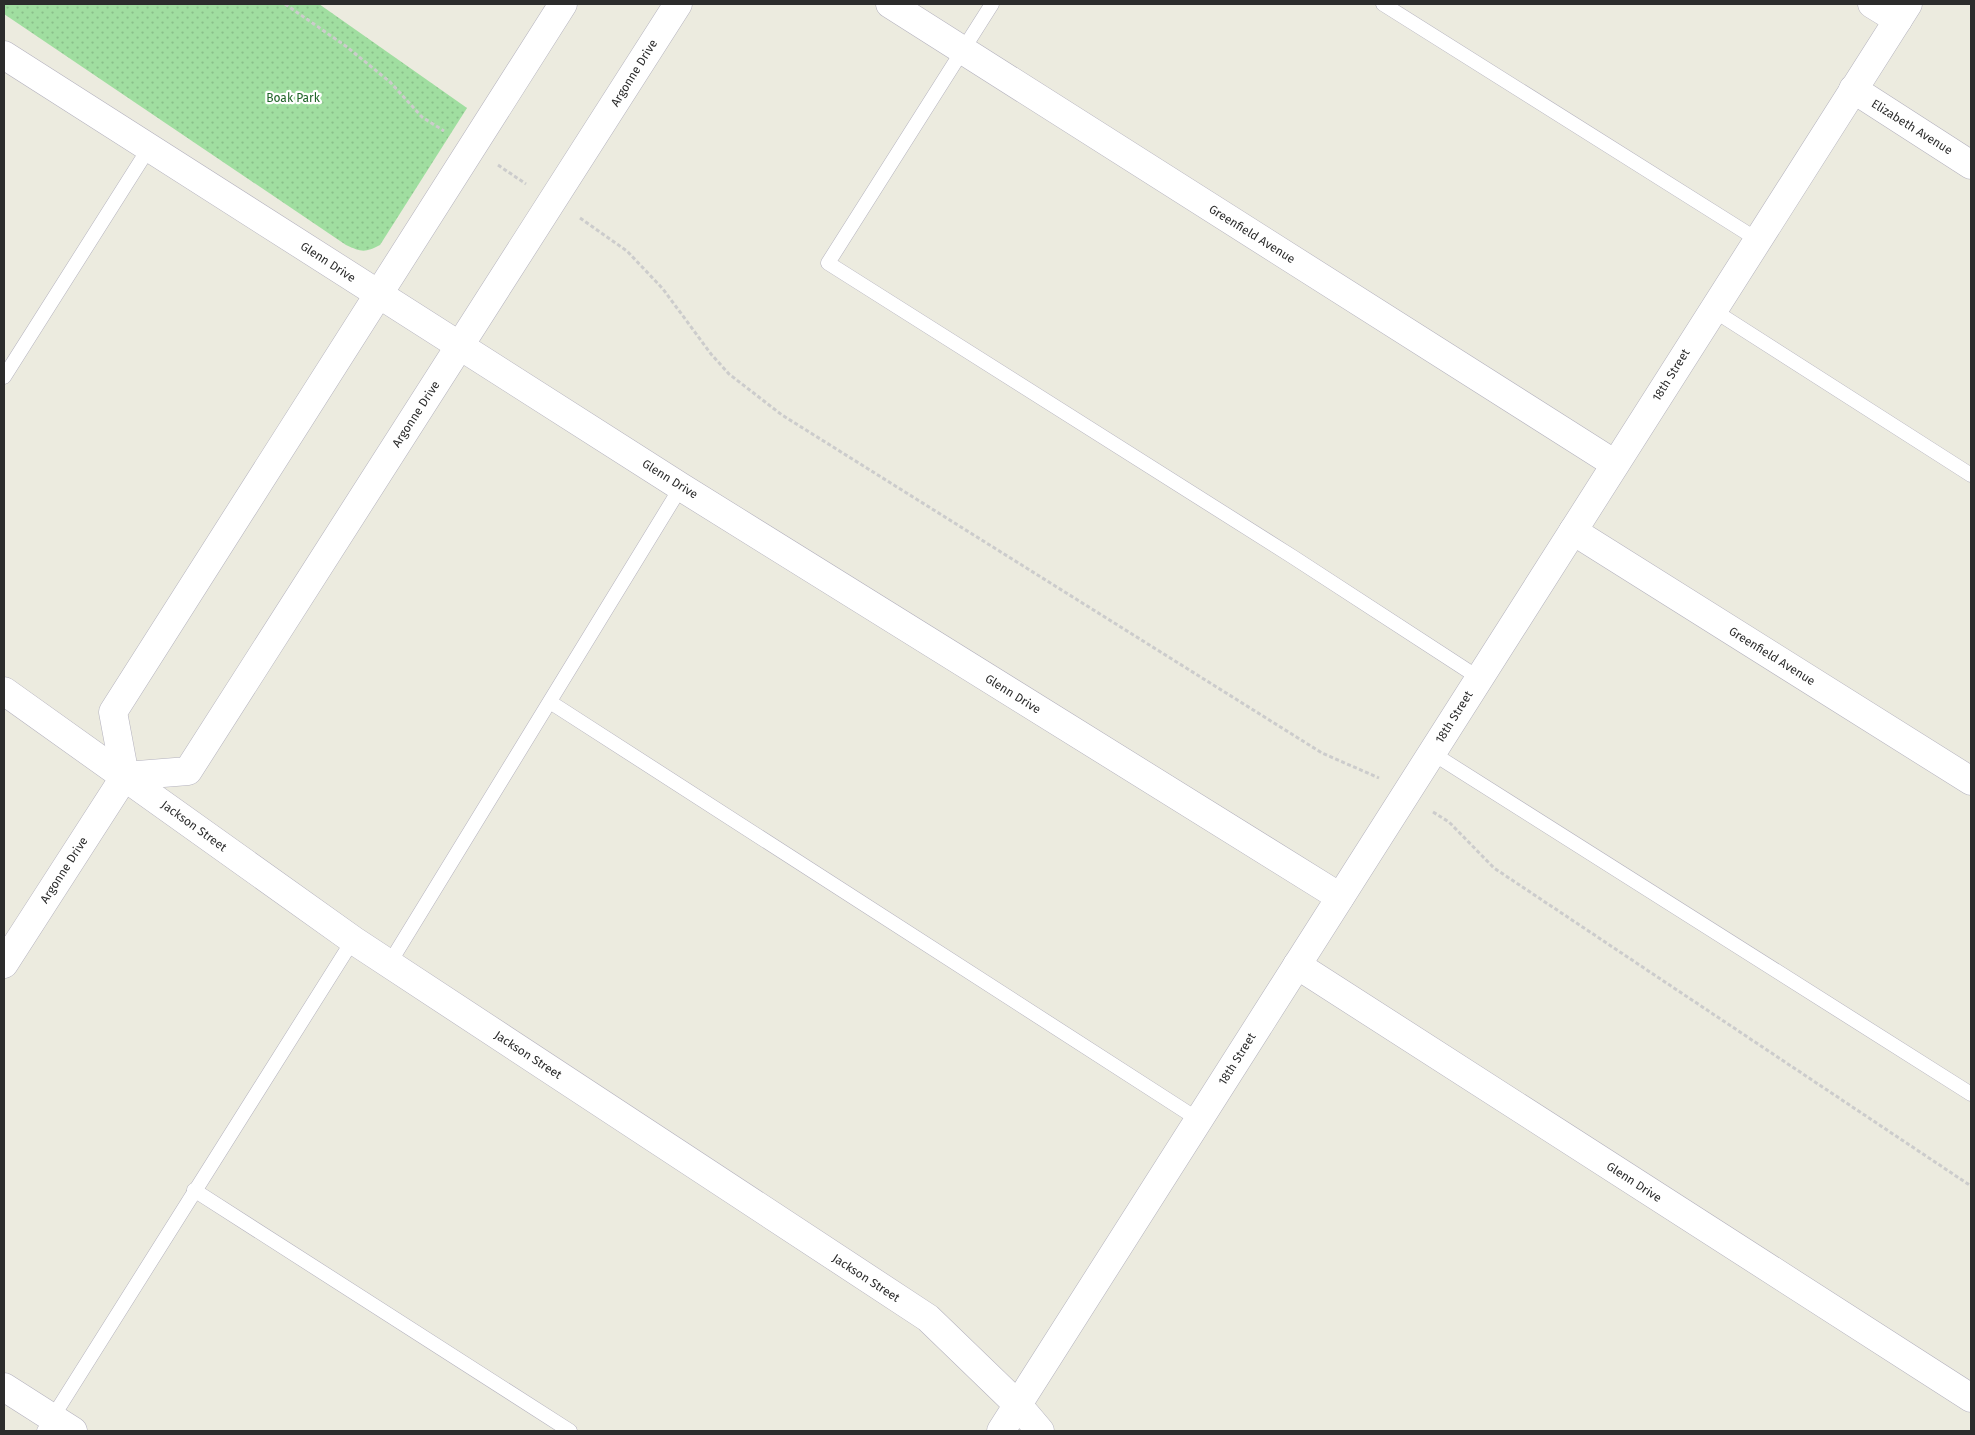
<svg xmlns="http://www.w3.org/2000/svg" width="1975" height="1435" font-family="'Fira Sans',sans-serif">
	<style>
		.park { fill: url(#park-dots) }
		.lines { fill: none; stroke-linecap: round; stroke-linejoin: round }
		.service-casing { stroke: #b4b2be; stroke-width: 15 }
		.minor-casing { stroke: #b4b2be; stroke-width: 29 }
		.path { stroke: #ccc; stroke-width: 3; stroke-dasharray: 4 2.5; stroke-linecap: butt }
		.service { stroke: #fff; stroke-width: 14 }
		.minor { stroke: #fff; stroke-width: 28 }
		.labels { text-anchor: middle; stroke-width: 4.5; stroke-linejoin: round; paint-order: stroke }
		.street-label { font-size: 12px; fill: #2c2c2c; stroke: #fff }
		.park-label { font-size: 12px; fill: #206428; stroke: #fff }
	</style>
	<defs>
		<pattern id="park-dots" width="8" height="8" patternUnits="userSpaceOnUse" patternTransform="scale(1.25)"><rect width="8" height="8" fill="#a0dea0"/><path d="M2 2h.1M6 6h.1" fill="none" stroke="#8abf8a" stroke-width="1.8" stroke-linecap="round"/></pattern>
	</defs>
	<rect width="100%" height="100%" fill="#ecebdf"/>
	<path class="park" d="M4,4H319L467,108L380,245C365,253 361,252 346,245L4,14Z"/>
	<g class="lines">
		<defs>
			<g id="service">
				<path d="M992,4L828,263L1293,557L1479,678"/>
				<path d="M1383,4L1758,240"/>
				<path d="M1713,310L1971,475"/>
				<path d="M4,377L149,148"/>
				<path d="M550,702L1199,1120"/>
				<path d="M1432,753L1971,1094"/>
				<path d="M389,964L681,487"/>
				<path d="M194,1190L570,1431"/>
				<path d="M44,1431L353,940"/>
			</g>
			<g id="minor">
				<path d="M890,4L1615,464"/>
				<path d="M1872,4L1898,20"/>
				<path d="M4,55L681,487L1340,897"/>
				<path d="M1853,89L1971,165"/>
				<path d="M1573,531L1971,781"/>
				<path d="M4,691L353,940L928,1318L1018,1405L1040,1431"/>
				<path d="M125,776L188,771L678,4"/>
				<path d="M4,964L125,776L113,712L563,4"/>
				<path d="M1297,965L1971,1398"/>
				<path d="M4,1387L73,1431"/>
				<path d="M1001,1431L1908,4"/>
			</g>
		</defs>
		<use href="#service" class="service-casing"/>
		<use href="#minor" class="minor-casing"/>
		<g class="path">
			<path d="M285,4L347,47L390,82L422,117L444,131"/>
			<path d="M498,165L526,184"/>
			<path d="M580,218L627,251L663,289L711,354L729,374L782,415L1322,753L1379,778"/>
			<path d="M1433,812L1449,822L1494,868L1971,1186"/>
		</g>
		<use href="#service" class="service"/>
		<use href="#minor" class="minor"/>
	</g>
	<g class="labels">
		<g class="street-label">
			<text transform="translate(634 73) rotate(-58)" y="4">Argonne Drive</text>
			<text transform="translate(1912 127) rotate(32)" y="4">Elizabeth Avenue</text>
			<text transform="translate(1252 234) rotate(32)" y="4">Greenfield Avenue</text>
			<text transform="translate(328 262) rotate(33)" y="4">Glenn Drive</text>
			<text transform="translate(1671 375) rotate(-58)" y="4">18th Street</text>
			<text transform="translate(416 414) rotate(-57)" y="4">Argonne Drive</text>
			<text transform="translate(670 479) rotate(32)" y="4">Glenn Drive</text>
			<text transform="translate(1772 656) rotate(32)" y="4">Greenfield Avenue</text>
			<text transform="translate(1013 694) rotate(32)" y="4">Glenn Drive</text>
			<text transform="translate(1454 717) rotate(-58)" y="4">18th Street</text>
			<text transform="translate(194 826) rotate(36)" y="4">Jackson Street</text>
			<text transform="translate(64 870) rotate(-57)" y="4">Argonne Drive</text>
			<text transform="translate(528 1055) rotate(33)" y="4">Jackson Street</text>
			<text transform="translate(1237 1059) rotate(-58)" y="4">18th Street</text>
			<text transform="translate(1634 1182) rotate(33)" y="4">Glenn Drive</text>
			<text transform="translate(866 1278) rotate(33)" y="4">Jackson Street</text>
		</g>
		<g class="park-label">
			<text x="293" y="102">Boak Park</text>
		</g>
	</g>
	<rect width="1975" height="1435" fill="none" stroke="#2c2c2c" stroke-width="10"/>
</svg>
